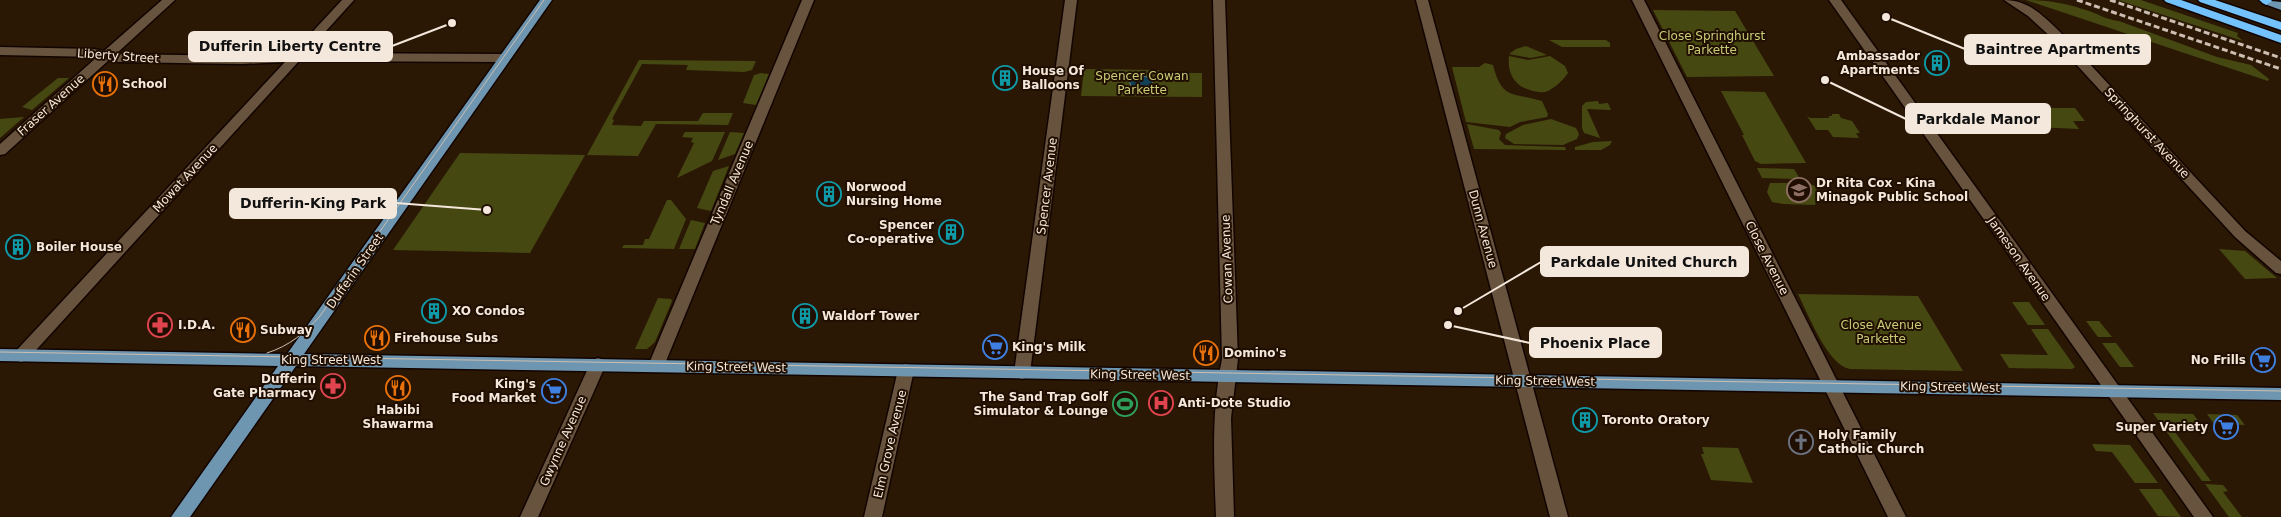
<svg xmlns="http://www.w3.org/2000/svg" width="2281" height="517" font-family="'DejaVu Sans',sans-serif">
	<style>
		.green { fill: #464812 }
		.water { fill: #114158; stroke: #55737f }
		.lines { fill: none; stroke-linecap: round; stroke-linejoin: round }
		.minor-casing { stroke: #120400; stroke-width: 3 }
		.major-casing { stroke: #120400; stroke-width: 3 }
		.highway-casing { stroke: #120400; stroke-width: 3 }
		.minor { fill: #68543e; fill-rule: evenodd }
		.major { fill: #6f96b0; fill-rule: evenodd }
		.highway { fill: #73c2fc; fill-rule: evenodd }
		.tram { stroke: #ccbeb1; stroke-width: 1 }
		.rail { stroke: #ccbeb1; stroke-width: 3; stroke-dasharray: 6 3; stroke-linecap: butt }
		.labels { text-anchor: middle; stroke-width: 4; stroke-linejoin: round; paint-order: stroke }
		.park-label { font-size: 12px; fill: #c8cd77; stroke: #200f00 }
		.street-label { font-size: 12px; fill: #f4e7db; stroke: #200f00 }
		.poi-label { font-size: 12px; font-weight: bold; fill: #f4e7db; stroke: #200f00; text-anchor: start }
		.leader { fill: none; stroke: #f4e7db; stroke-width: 2 }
		.callout-dot { fill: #f4e7db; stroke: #200f00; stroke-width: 2 }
		.callout { fill: #f4e7db; stroke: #f4e7db; stroke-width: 2 }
		.callout-label { font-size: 14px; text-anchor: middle; font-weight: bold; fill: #111 }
	</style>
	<rect width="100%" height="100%" fill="#2a1805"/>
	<g class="green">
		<path d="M2026,0C2048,0 2068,4 2089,11C2100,15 2108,20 2119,21L2217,57L2251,65L2269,79L2268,81Z"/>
		<path d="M2118,0H2141L2238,33L2237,36L2243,41Z"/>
		<path d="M1653,10L1735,11L1774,76L1687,77Z"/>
		<path d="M1549,40H1606L1610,43V47H1562Z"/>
		<path d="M1526,46L1547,55L1530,58L1509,54L1516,49Z"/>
		<path d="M1509,56L1528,60L1550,56L1565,66L1568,73C1563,80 1556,87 1548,91C1543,93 1538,92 1533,91C1515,87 1507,74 1509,56Z"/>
		<path d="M639,60L756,61L752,70L744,72L686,70L688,65L642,64L612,119L614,120L612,125L641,126L644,121H698L703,113H733L728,125L656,124L638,156L587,155Z"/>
		<path d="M1485,63L1493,65C1502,100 1512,92 1542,101L1548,114L1547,117L1520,122L1510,127L1466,122L1452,67H1479Z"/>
		<path d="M1084,69L1159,70L1160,73H1202V97L1081,96Z"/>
		<path d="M761,73L769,74L756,105L743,103L754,75Z"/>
		<path d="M58,78H69L32,110L22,107Z"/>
		<path d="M1721,91L1765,92L1806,163L1761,164L1755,161L1742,135H1744Z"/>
		<path d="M1598,101L1599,104L1608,103L1611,110L1587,109L1600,138L1584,133L1582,128V106L1586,102Z"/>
		<path d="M2018,108H2075L2085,121H2073L2079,129L2034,127Z"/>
		<path d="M1832,114H1839L1841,118L1852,121L1860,133H1856L1859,138L1833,137L1828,130H1816L1807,116L1810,118H1829V116H1832Z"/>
		<path d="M24,117L0,138V119Z"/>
		<path d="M1551,119L1576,128L1579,134L1577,139L1563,145L1514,144L1505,138L1506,134L1523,125Z"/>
		<path d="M1467,124L1499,130L1501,133L1499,139L1505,145L1565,147L1566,150L1474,149Z"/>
		<path d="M685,132H725L712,161L677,178L694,143L691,142L693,138L682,137Z"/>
		<path d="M730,132L744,133L735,154L718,160Z"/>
		<path d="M1612,141L1610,145L1601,150H1575V147L1593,142Z"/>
		<path d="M460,153L585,155L530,253L393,250Z"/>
		<path d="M729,166L711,211L697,208L713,171Z"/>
		<path d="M1757,168L1794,169L1800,179L1762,178Z"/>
		<path d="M1770,183H1808L1815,186L1818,193L1815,205L1783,204L1772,202L1767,192Z"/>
		<path d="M667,200H671L686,219L674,249L622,248L624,245H643L645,239H649Z"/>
		<path d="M691,220L705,223L695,249H679Z"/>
		<path d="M2219,249L2245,251L2277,278L2245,279Z"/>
		<path d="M1798,294L1918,296L1963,371L1850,369C1827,365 1808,313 1798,294Z"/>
		<path d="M658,298L671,299L672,301L655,342L647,349H635Z"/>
		<path d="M2012,302H2029L2045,325H2028Z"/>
		<path d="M2086,321H2099L2112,337H2098Z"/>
		<path d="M2031,329H2048L2075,367L2072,369L2009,368L2000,354L2048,355Z"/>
		<path d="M2102,343H2116L2134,367H2120Z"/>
		<path d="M2153,413L2193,414L2201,424H2169L2211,481H2202Z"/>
		<path d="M2207,414L2237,415L2245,425L2214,424Z"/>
		<path d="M2092,444L2130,445L2158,483H2135L2112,452L2096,451Z"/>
		<path d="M1702,447L1738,448L1753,483L1711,480L1701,454H1704Z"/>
		<path d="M2205,484L2223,485L2228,491L2223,492L2242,517H2229Z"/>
		<path d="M2139,489H2161L2181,517L2158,516Z"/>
	</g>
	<path class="water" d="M1139,75L1151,78L1153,81L1151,86L1143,88L1131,86L1129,80Z"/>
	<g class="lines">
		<defs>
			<g id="minor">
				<path d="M162,0H175L116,54L242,56L292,54L342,0H354L306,53L505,54L511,58L505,62L299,61L27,360L21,362L15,360L13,356L15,352L285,62L242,64L119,62L109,60L5,154L0,155V144L97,57L0,55V47L94,49L104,51Z"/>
				<path d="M802,0H814L664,366L662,370L656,372L650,370L648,366Z"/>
				<path d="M1065,0H1077L1030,373L1028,377L1022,379L1016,377L1014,373Z"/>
				<path d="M1213,0H1225L1238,359L1231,418L1234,517H1216C1214,464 1211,412 1222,359Z"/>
				<path d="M1416,0H1428L1568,517H1550Z"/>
				<path d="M1632,0H1644L1906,517H1888Z"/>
				<path d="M1829,0H1841L2213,517H2194Z"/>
				<path d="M2004,0C2029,0 2043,16 2060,32L2245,231L2281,261V274L2276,273L2235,237L2052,38L2028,16Z"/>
				<path d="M598,358L604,360L606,364L538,517H520L590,364L592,360Z"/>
				<path d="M906,364L912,366L914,370L882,517H864L898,370L900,366Z"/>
			</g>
			<g id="major">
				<path d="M540,0H552L304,354L2281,388V400L296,366L190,517H171L278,366L0,361V349L287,354Z"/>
				<path d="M2261,0L2281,2V10L2262,3Z"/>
			</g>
			<g id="highway">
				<path d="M2164,0H2181L2281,35V43L2166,2Z"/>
				<path d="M2198,0H2215L2281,22V30L2200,2Z"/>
				<path d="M2259,0H2271L2272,1L2266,5Z"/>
			</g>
		</defs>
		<use href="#minor" class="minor-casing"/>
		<use href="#major" class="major-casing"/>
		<use href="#highway" class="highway-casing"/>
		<use href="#minor" class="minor"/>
		<use href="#major" class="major"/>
		<use href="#highway" class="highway"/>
		<g class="tram">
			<path d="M0,352L2281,391"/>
			<path d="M267,353C289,346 305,333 320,316L544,0"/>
		</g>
		<g class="rail">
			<path d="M2077,0L2281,69"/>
			<path d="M2110,0L2281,58"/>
		</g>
	</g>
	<defs>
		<symbol id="building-ring" viewBox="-11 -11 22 22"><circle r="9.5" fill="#200f00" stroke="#0f9aa8" stroke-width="1.5"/><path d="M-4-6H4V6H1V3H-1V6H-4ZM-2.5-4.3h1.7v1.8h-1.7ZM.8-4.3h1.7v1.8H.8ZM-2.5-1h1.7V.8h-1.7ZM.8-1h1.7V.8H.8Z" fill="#0f9aa8"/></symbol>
		<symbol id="restaurant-ring" viewBox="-11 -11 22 22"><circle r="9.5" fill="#200f00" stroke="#e8710a" stroke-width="1.5"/><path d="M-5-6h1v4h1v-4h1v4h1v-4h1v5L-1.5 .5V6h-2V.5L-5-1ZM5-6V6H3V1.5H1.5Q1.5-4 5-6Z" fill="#e8710a"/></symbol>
		<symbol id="school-ring" viewBox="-11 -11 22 22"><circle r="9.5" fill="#200f00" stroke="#8d6e63" stroke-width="1.5"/><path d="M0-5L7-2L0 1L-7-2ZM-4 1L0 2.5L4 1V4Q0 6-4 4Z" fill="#8d6e63"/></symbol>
		<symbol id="pharmacy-ring" viewBox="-11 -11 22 22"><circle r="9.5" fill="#200f00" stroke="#e0444e" stroke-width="1.5"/><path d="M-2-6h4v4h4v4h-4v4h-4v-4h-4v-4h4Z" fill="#e0444e"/></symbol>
		<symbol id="supermarket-ring" viewBox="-11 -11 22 22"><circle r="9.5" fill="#200f00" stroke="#3f7fe0" stroke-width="1.5"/><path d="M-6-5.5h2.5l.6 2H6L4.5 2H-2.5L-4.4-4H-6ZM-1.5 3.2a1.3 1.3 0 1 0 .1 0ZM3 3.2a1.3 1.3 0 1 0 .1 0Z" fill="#3f7fe0"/></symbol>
		<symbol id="hospital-ring" viewBox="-11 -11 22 22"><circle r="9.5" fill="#200f00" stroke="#e0444e" stroke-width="1.5"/><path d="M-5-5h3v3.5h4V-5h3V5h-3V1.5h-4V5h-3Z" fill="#e0444e"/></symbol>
		<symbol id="stadium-ring" viewBox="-11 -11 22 22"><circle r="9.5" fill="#200f00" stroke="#2e9e5b" stroke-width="1.5"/><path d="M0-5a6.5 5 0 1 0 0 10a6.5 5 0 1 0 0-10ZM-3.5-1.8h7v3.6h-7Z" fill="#2e9e5b"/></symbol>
		<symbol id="church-ring" viewBox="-11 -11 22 22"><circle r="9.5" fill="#200f00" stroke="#6b7280" stroke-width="1.5"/><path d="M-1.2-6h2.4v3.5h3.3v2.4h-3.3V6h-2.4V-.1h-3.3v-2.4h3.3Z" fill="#6b7280"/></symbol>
	</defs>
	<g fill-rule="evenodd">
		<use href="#building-ring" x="1923" y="49" width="28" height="28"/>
		<use href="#building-ring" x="991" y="64" width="28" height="28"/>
		<use href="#restaurant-ring" x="91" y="70" width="28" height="28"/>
		<use href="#school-ring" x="1785" y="176" width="28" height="28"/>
		<use href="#building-ring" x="815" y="180" width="28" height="28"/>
		<use href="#building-ring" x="937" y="218" width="28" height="28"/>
		<use href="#building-ring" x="4" y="233" width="28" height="28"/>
		<use href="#building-ring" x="420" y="297" width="28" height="28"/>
		<use href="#building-ring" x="791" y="302" width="28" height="28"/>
		<use href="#pharmacy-ring" x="146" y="311" width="28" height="28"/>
		<use href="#restaurant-ring" x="229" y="316" width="28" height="28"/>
		<use href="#restaurant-ring" x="363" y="324" width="28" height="28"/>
		<use href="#supermarket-ring" x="981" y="333" width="28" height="28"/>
		<use href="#restaurant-ring" x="1192" y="339" width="28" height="28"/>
		<use href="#supermarket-ring" x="2249" y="346" width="28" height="28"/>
		<use href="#pharmacy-ring" x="319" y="372" width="28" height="28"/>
		<use href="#restaurant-ring" x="384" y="374" width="28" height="28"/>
		<use href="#supermarket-ring" x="540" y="377" width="28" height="28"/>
		<use href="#hospital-ring" x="1147" y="389" width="28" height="28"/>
		<use href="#stadium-ring" x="1111" y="390" width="28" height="28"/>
		<use href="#building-ring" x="1571" y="406" width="28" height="28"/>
		<use href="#supermarket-ring" x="2212" y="413" width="28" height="28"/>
		<use href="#church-ring" x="1787" y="428" width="28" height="28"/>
	</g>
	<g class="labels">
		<g class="park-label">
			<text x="1712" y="40">Close Springhurst<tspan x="1712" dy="14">Parkette</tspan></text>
			<text x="1142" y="80">Spencer Cowan<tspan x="1142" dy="14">Parkette</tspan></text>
			<text x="1881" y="329">Close Avenue<tspan x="1881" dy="14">Parkette</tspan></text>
		</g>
		<g class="street-label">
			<text transform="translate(118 56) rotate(4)" y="4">Liberty Street</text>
			<text transform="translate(51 105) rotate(-42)" y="4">Fraser Avenue</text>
			<text transform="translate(2147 133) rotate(47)" y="4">Springhurst Avenue</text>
			<text transform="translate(185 178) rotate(-47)" y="4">Mowat Avenue</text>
			<text transform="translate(732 183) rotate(-67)" y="4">Tyndall Avenue</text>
			<text transform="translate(1047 186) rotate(-83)" y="4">Spencer Avenue</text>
			<text transform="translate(1483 229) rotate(75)" y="4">Dunn Avenue</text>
			<text transform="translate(1767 258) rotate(63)" y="4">Close Avenue</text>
			<text transform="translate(1227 259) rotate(-92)" y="4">Cowan Avenue</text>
			<text transform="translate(2019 259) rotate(55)" y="4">Jameson Avenue</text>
			<text transform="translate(355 271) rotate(-55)" y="4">Dufferin Street</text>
			<text x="331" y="364">King Street West</text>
			<text transform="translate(736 367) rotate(1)" y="4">King Street West</text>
			<text transform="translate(1140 375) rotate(1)" y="4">King Street West</text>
			<text transform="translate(1545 381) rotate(1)" y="4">King Street West</text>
			<text transform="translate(1950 387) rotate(1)" y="4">King Street West</text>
			<text transform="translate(563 441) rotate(-66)" y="4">Gwynne Avenue</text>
			<text transform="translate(890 444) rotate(-77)" y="4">Elm Grove Avenue</text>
		</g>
		<g class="poi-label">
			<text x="1920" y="60" text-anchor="end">Ambassador<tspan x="1920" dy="14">Apartments</tspan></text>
			<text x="1022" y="75">House Of<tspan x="1022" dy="14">Balloons</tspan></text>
			<text x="122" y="88">School</text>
			<text x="1816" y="187">Dr Rita Cox - Kina<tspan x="1816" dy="14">Minagok Public School</tspan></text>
			<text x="846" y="191">Norwood<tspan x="846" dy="14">Nursing Home</tspan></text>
			<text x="934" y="229" text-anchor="end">Spencer<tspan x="934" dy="14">Co-operative</tspan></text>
			<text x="36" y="251">Boiler House</text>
			<text x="452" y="315">XO Condos</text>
			<text x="822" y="320">Waldorf Tower</text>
			<text x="178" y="329">I.D.A.</text>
			<text x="260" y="334">Subway</text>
			<text x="394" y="342">Firehouse Subs</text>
			<text x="1012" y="351">King's Milk</text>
			<text x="1224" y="357">Domino's</text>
			<text x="2246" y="364" text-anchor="end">No Frills</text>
			<text x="316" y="383" text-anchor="end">Dufferin<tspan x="316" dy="14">Gate Pharmacy</tspan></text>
			<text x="536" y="388" text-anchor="end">King's<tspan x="536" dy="14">Food Market</tspan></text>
			<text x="1108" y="401" text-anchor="end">The Sand Trap Golf<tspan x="1108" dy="14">Simulator &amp; Lounge</tspan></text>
			<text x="1178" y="407">Anti-Dote Studio</text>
			<text x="398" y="414" text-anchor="middle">Habibi<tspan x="398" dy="14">Shawarma</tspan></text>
			<text x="1602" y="424">Toronto Oratory</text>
			<text x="2208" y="431" text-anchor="end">Super Variety</text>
			<text x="1818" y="439">Holy Family<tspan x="1818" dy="14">Catholic Church</tspan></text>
		</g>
	</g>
	<path class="leader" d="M452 23L392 46M1886 17L1965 49M1825 80L1906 119M487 210L396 203M1458 311L1541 262M1448 325L1530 343"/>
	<g class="callout-dot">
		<circle cx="452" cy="23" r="5"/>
		<circle cx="1886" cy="17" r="5"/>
		<circle cx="1825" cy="80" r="5"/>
		<circle cx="487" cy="210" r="5"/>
		<circle cx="1458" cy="311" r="5"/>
		<circle cx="1448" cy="325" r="5"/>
	</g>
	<g class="callout">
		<rect x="189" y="32" width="203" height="29" rx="5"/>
		<rect x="1965" y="35" width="185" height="29" rx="5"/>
		<rect x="1906" y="104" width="144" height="29" rx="5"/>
		<rect x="230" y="189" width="166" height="29" rx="5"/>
		<rect x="1541" y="247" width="207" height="29" rx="5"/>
		<rect x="1530" y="328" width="131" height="29" rx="5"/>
	</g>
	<g class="callout-label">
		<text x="290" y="51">Dufferin Liberty Centre</text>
		<text x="2058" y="54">Baintree Apartments</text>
		<text x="1978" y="124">Parkdale Manor</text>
		<text x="313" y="208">Dufferin-King Park</text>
		<text x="1644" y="267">Parkdale United Church</text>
		<text x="1595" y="348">Phoenix Place</text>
	</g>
</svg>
